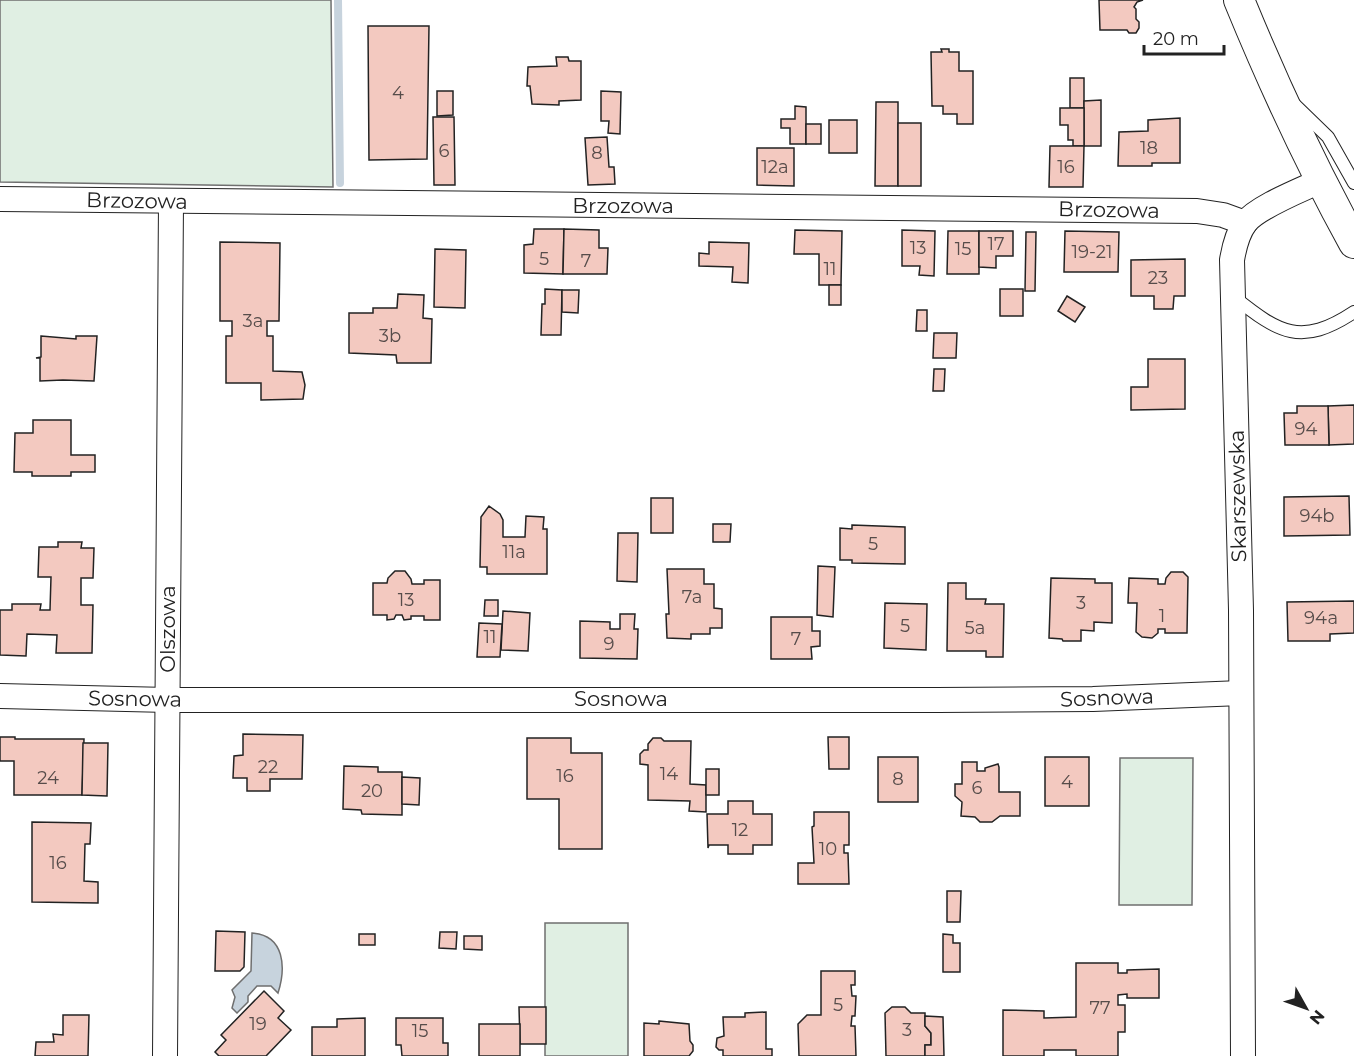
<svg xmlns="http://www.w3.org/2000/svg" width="1354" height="1056" font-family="Montserrat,sans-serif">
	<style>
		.green { fill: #e0efe3; stroke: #6f6f6f; stroke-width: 1.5 }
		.water { fill: #c7d3dd; stroke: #6f6f6f; stroke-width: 1.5 }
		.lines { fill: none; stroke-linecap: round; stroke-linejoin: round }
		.stream { stroke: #c7d3dd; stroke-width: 8 }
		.building { fill: #f3c9c0; stroke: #222; stroke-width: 1.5 }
		.service-casing { stroke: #222; stroke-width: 14 }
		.minor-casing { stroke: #222; stroke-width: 26 }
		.tertiary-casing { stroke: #222; stroke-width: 32 }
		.service { stroke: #fff; stroke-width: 12 }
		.minor { stroke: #fff; stroke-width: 24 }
		.tertiary { stroke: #fff; stroke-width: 30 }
		.labels { text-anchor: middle; stroke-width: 4.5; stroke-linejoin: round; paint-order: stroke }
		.number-label { font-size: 18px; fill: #564c4a }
		.street-label { font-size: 21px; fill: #222; stroke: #fff }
	</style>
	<rect width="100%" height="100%" fill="#fff"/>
	<g class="green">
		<path d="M0,0H331L333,187L0,182Z"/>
		<path d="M1120,758H1193L1192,905H1119Z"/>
		<rect x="545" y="923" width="83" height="133"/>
	</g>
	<path class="water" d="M252,933C285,935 286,968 278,993L271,986H257L248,996V1002L237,1013L232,1008L235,997L232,990L251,971Z"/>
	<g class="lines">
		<path class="stream" d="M338,0L340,183"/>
	</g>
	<g class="building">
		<path d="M1099,0H1143L1137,2L1134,7L1136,9V19L1139,22V28L1136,33H1129L1127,30H1100Z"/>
		<path d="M368,26H429L427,159L369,160Z"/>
		<path d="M941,49H949V52H959V71H973V124H957V114H943V106H932L931,52H942Z"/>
		<path d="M556,57H568L569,61H581V100L559,101V105L532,104L530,86H527L528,67L557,66Z"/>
		<rect x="1070" y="78" width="14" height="30"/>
		<path d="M437,91H453V115L437,116Z"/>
		<path d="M601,91L621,92L620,134L608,133L609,121H601Z"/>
		<path d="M1101,100V146H1084V101Z"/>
		<path d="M876,102H898V186H875Z"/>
		<path d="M795,106L806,107V144H790V128H781V119H795Z"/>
		<path d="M1060,108H1084V146H1073V140H1068V125H1060Z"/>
		<path d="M433,117H454L455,185H434Z"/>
		<path d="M1180,118V163H1152V166H1118L1119,132L1148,131V120Z"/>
		<rect x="829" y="120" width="28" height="33"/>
		<rect x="898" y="123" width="23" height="63"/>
		<rect x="806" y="124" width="15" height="20"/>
		<path d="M607,137L609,167H614L615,184L588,185L585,138Z"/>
		<path d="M1050,146H1084L1083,187H1049Z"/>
		<path d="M757,148H794V186L757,185Z"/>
		<path d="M534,229H564L563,274L524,273V245L533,244Z"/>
		<path d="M564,229L599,230V248H608L607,274H563Z"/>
		<path d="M795,230L842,231L841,285H819V254H794Z"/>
		<path d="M902,230L935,231L934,276L919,275L920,266H902Z"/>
		<path d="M948,231H979V274H947Z"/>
		<path d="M979,231H1013V256H996V268L979,267Z"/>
		<path d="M1065,231L1119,232L1118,272H1064Z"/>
		<path d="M1026,232H1036L1035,291H1025Z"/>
		<path d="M220,242L280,243L279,321H267V336H273V371L302,372L305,385L303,399L261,400V383H226V336H232V321H220Z"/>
		<path d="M709,242L749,243L748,283L732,282L733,267L699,266V253L709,254Z"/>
		<path d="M435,249L466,250L465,308L434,307Z"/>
		<path d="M1185,259V296H1174L1173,309H1154V296H1131V260Z"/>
		<rect x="829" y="285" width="12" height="20"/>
		<path d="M545,289L562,290L561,335H541L542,304H545Z"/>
		<rect x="1000" y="289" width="23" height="27"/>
		<path d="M562,290H579L578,313L562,312Z"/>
		<path d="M398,294L424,295L423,318L432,319L431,363H397L396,355L349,353V313H373V308H397Z"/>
		<path d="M1067,296L1085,307L1075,322L1058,311Z"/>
		<path d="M917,310H927V331H916Z"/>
		<path d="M934,333H957L956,358H933Z"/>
		<path d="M41,336L76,339V336H97L94,381L63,380L40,381V358H36L41,357Z"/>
		<path d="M1148,359H1185V409L1131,410V387H1148Z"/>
		<path d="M934,369H945L944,391H933Z"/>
		<path d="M1354,405V444L1329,445L1328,406Z"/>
		<path d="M1297,406H1328L1329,445H1285L1284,413H1297Z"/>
		<path d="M33,420H71V455H95V472H71V476H32V472H14L15,433H33Z"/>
		<path d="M1349,496L1350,535L1284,536V497Z"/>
		<rect x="651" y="498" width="22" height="35"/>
		<path d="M489,506L500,514L503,520V537H525L526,516L544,517L543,529H547V574H487V567H480L481,517Z"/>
		<path d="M713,524H731L730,542H713Z"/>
		<path d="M852,525L905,527V564L852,563V560H840V528L852,529Z"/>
		<path d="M618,533H638L637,582L617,581Z"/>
		<path d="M58,542H82L81,548H94L93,578H81V605H93L92,653H56L57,635L27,634L26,656L0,655V610H12V604H41L40,610H50L51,577H38L39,547H58Z"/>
		<path d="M818,566L835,567L833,617L817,615Z"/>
		<path d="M667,569H704V584H714V608L722,609V628H710V634H691V639L667,638L666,614H669Z"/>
		<path d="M395,571H405L411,579L412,584H424V580H440V620H424V616H411V619L404,620L402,615H396L394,619L387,620V615H373V583H387L388,578Z"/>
		<path d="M1171,572H1183L1188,577L1187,633H1165V629H1158V633L1152,638L1142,637L1136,632L1137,603H1128L1129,578L1158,579V584H1165L1166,578Z"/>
		<path d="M1051,578L1095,579V583H1112V623L1094,622V631L1081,630V641H1063L1062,639L1049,638Z"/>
		<path d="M948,583H966V599H986L985,604H1004L1003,657H986V651H947Z"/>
		<path d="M485,600H498V616H484Z"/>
		<path d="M1354,601V633L1330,634V641H1288L1287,602Z"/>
		<path d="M885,603L927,604L926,650L884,648Z"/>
		<path d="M503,611L530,613L528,651L501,650Z"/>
		<path d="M620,614H635L634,629H638L637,659L580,658V621L610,622V629H620Z"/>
		<path d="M771,617H812V631H820V646L811,647L812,659H771Z"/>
		<path d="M479,623L502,624L500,657H477Z"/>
		<path d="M243,734L303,735L302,779H270V791H247V778H233L234,756L243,755Z"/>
		<path d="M0,737H15V739H84L82,795H14V761H0Z"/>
		<path d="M828,737H849V769H829Z"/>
		<path d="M527,738H571V753H602V849H559V799H527Z"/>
		<path d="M653,738H661L664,741H691L690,784L706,785V812L689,811L690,801L648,800V765L640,764V754L644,750H648V744Z"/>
		<path d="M83,743H108L107,796L82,795Z"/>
		<rect x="878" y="757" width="40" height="45"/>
		<rect x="1045" y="757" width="44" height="49"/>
		<path d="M962,762H977V771H985V768L998,764L999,767V792H1020V816H1000L992,822H980L975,817L961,816L962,802L955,796V784H962Z"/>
		<path d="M344,766L378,767V772H402V815L362,814L361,810L343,809Z"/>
		<rect x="706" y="769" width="13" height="26"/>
		<path d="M402,777L420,778L419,805L402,804Z"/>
		<path d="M728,801H753V814H772V845H753V854H728V845H709L708,848L707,814H728Z"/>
		<path d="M814,812H849V845H844V853H848L849,884H798V863H814L812,827L814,826Z"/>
		<path d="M32,822L91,823L90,844H85L84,881L98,882V903L32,902Z"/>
		<path d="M947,891H961L960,922H947Z"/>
		<path d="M216,931L245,932L244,967L240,971H215Z"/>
		<path d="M440,932H457L456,949L439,948Z"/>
		<rect x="359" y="934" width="16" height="11"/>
		<path d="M943,934L953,935V943H960V972H943Z"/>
		<path d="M464,936H482V950L464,949Z"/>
		<path d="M1076,963H1118V973H1127V970L1159,969V998H1127V994L1118,995V1005H1125V1032H1118V1056H1076V1050H1044V1056H1003V1010L1044,1011V1018L1076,1017Z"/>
		<path d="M821,971H855V985H851L852,996H856L855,1016H852L851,1026H855L856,1056H799L798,1024L807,1015H821Z"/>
		<path d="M264,991L284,1011L278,1018L291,1030L266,1056H219L215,1052L226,1040L221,1035Z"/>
		<path d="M519,1007H546V1044H520Z"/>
		<path d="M892,1007H905L911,1013H925V1026L931,1033V1045H925V1056H886L885,1013Z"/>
		<path d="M766,1012V1049H772V1056H723V1050H719L716,1047L717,1038L724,1036L723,1017H745V1013Z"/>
		<path d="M63,1015H89L88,1056H35L36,1042H54L53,1034L63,1035Z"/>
		<path d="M925,1016L943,1017L944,1056H925V1045H931V1033L925,1026Z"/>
		<path d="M365,1018V1056H312V1027H337V1019Z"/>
		<path d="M396,1018H443V1043H448V1056H402L401,1045H396Z"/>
		<path d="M659,1021L689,1024L690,1041L693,1045V1051L689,1056H644V1023L659,1024Z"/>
		<rect x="479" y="1024" width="41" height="32"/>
	</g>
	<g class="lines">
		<defs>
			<g id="service">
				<path d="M1294,104L1328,137L1354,183"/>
				<path d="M1234,297C1279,333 1301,347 1354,312"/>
			</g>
			<g id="minor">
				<path d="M0,199L1197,211L1223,215L1245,223"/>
				<path d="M0,696L168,700H937L1093,699L1241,693"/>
				<path d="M165,1056L171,202"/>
				<path d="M1243,1056L1241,610L1232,260C1234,248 1237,234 1245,223C1257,207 1301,190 1320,181"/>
			</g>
			<path id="tertiary" d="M1239,0C1273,83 1311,165 1354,243"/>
		</defs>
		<use href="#service" class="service-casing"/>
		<use href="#minor" class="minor-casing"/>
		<use href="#tertiary" class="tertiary-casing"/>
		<use href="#service" class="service"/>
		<use href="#minor" class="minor"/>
		<use href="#tertiary" class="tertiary"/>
	</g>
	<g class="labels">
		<g class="number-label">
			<text x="398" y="99">4</text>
			<text x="1149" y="154">18</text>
			<text x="444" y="157">6</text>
			<text x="597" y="159">8</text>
			<text x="775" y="173">12a</text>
			<text x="1066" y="173">16</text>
			<text x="996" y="250">17</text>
			<text x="918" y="254">13</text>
			<text x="963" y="255">15</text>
			<text x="1092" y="258">19-21</text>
			<text x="544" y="265">5</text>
			<text x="586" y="267">7</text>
			<text x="830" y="275">11</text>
			<text x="1158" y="284">23</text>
			<text x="253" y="327">3a</text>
			<text x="390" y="342">3b</text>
			<text x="1306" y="435">94</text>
			<text x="1317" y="522">94b</text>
			<text x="873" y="550">5</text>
			<text x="514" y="558">11a</text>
			<text x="692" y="603">7a</text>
			<text x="406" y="606">13</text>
			<text x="1081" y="609">3</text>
			<text x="1162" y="622">1</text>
			<text x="1321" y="624">94a</text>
			<text x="905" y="632">5</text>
			<text x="975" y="634">5a</text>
			<text x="490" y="643">11</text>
			<text x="796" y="645">7</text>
			<text x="609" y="650">9</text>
			<text x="268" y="773">22</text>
			<text x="669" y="780">14</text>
			<text x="565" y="782">16</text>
			<text x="48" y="784">24</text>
			<text x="898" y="785">8</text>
			<text x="1067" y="788">4</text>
			<text x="977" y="794">6</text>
			<text x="372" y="797">20</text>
			<text x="740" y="836">12</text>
			<text x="828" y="855">10</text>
			<text x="58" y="869">16</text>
			<text x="838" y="1011">5</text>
			<text x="1100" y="1014">77</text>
			<text x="258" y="1030">19</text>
			<text x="907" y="1036">3</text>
			<text x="420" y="1037">15</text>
		</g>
		<g class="street-label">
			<text transform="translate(137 201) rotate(1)" y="7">Brzozowa</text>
			<text x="623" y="213">Brzozowa</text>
			<text transform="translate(1109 210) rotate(1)" y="7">Brzozowa</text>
			<text transform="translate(1238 496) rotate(-91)" y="7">Skarszewska</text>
			<text transform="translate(168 629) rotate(-90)" y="7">Olszowa</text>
			<text transform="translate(1107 698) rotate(-2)" y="7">Sosnowa</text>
			<text transform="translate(135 699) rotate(1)" y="7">Sosnowa</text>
			<text x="621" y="706">Sosnowa</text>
		</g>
	</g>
	<g transform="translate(1306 1008) rotate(130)" stroke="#ffffff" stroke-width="4.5" paint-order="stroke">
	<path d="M0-4.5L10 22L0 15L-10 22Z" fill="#222222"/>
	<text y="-9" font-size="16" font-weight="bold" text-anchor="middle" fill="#222222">N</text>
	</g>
	<path d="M1144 45v9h80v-9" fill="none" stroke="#222222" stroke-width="3"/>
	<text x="1153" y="45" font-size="18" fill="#222222" stroke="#ffffff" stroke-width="4.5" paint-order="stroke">20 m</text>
</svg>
